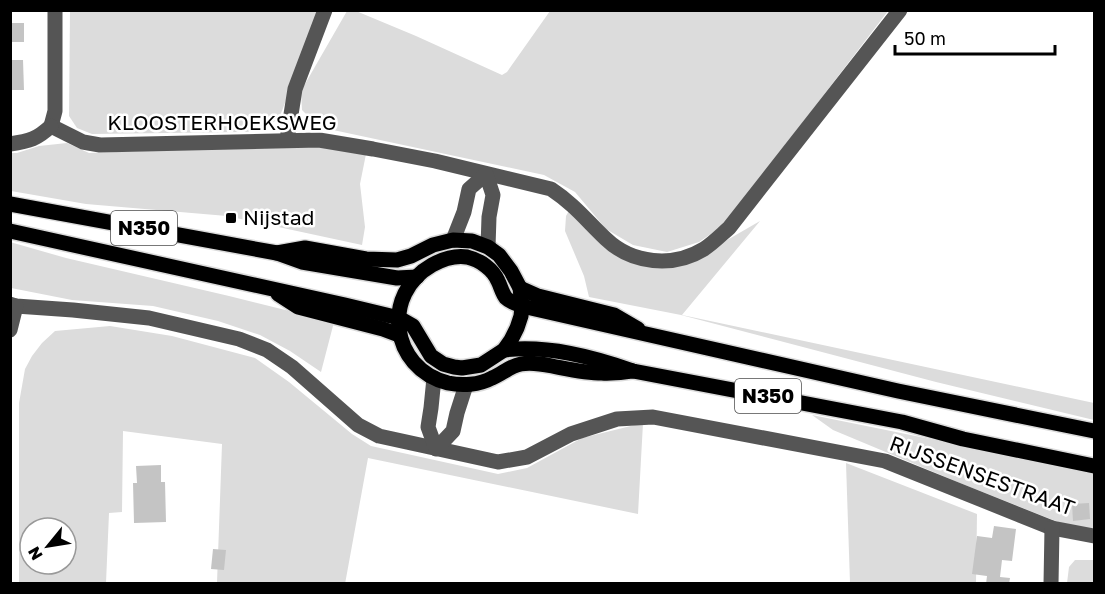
<svg xmlns="http://www.w3.org/2000/svg" width="1105" height="594" font-family="'Golos Text',sans-serif">
	<style>
		.green { fill: #dcdcdc; fill-rule: evenodd }
		.building { fill: #c4c4c4 }
		.lines { fill: none; stroke-linecap: round; stroke-linejoin: round }
		.major-casing { stroke: #dbdbdb; stroke-width: 18 }
		.minor { stroke: #555; stroke-width: 15 }
		.major { stroke: #000; stroke-width: 15 }
		.poi-dot { fill: #000; stroke: #fff; stroke-width: 2 }
		.labels { text-anchor: middle; stroke-width: 5; stroke-linejoin: round; paint-order: stroke }
		.shield { fill: #fff; stroke: #4c4c4c; stroke-width: 1.5 }
		.shield-label { font-size: 20px; font-weight: bold; fill: #000 }
		.street-label { font-size: 21px; fill: #000; stroke: #fff }
		.poi-label { font-size: 21px; fill: #000; stroke: #fff; text-anchor: start }
	</style>
	<rect width="100%" height="100%" fill="#fff"/>
	<g class="green">
		<path d="M70,11H320L280,116L264,131L243,132L92,134L77,128L69,116Z"/>
		<path d="M347,11H356L416,36L502,75L507,72L550,11H888L724,225L699,242L667,252L633,245L606,229L575,192L544,175L319,127L302,110L301,91Z"/>
		<path d="M67,143L89,153L311,145L366,154L360,184L365,227L362,245L227,216L86,204L11,191L10,153H17L39,146Z"/>
		<path d="M571,207L628,260L670,268L703,254L760,221L682,315L1094,403V420L936,382L681,315L589,297L584,276L565,231L566,216Z"/>
		<path d="M10,242L66,258L229,296L334,322L321,372L290,351L260,335L218,321L153,306L72,300L11,288Z"/>
		<path d="M110,326L172,336L255,358L289,382L352,434L371,446L498,474L527,468L582,438L643,423L638,514L368,458L345,584L217,583L222,444L123,431L122,512L109,513L106,583L19,584V403L25,369L32,356L42,343L55,331ZM30,528H66V564H30Z"/>
		<path d="M812,415L1094,472V532L1080,530L1053,520L960,483L833,430Z"/>
		<path d="M846,463L977,514L976,583H850Z"/>
		<path d="M1075,560H1094V583H1067L1069,567Z"/>
	</g>
	<g class="building">
		<rect x="10" y="23" width="14" height="19"/>
		<path d="M10,60H23L24,90H10Z"/>
		<path d="M161,465V482H165L166,522L134,523L133,483H137L136,466Z"/>
		<path d="M1089,503L1090,519L1073,521L1072,504Z"/>
		<path d="M994,526L1016,529L1012,561L1002,560L1000,577L1010,578L1009,584H986L987,576L972,574L977,536L992,538Z"/>
		<path d="M213,549L226,550L224,570L211,569Z"/>
	</g>
	<g class="lines">
		<defs>
			<g id="major">
				<path d="M10,204L277,253L302,262L397,278L417,277"/>
				<path d="M10,231L345,305L399,318L413,326L431,356L443,364L454,367L462,368L481,365L504,350L511,340L517,328L521,316L522,306L520,288L511,271L499,255L488,247L472,241L453,240L433,245L411,256L397,260L366,259L305,248L277,253"/>
				<path d="M520,288L538,296L614,315L638,329"/>
				<path d="M278,294L298,307L383,329L399,335"/>
				<path d="M504,350C548,345 593,357 633,371L902,422L963,439L1094,466"/>
				<path d="M633,371C623,372 612,374 602,373C585,373 568,369 552,366C542,364 531,362 521,364C510,366 502,374 492,378C479,385 462,386 448,383C390,368 381,294 432,265C443,259 454,255 467,257C480,260 493,269 498,281C501,287 502,293 506,298C510,302 517,304 522,306L898,391L1094,431"/>
			</g>
		</defs>
		<use href="#major" class="major-casing"/>
		<g class="minor">
			<path d="M51,126L83,142L100,145L319,140L373,149L435,161L551,189C575,205 586,220 606,239C632,264 673,268 704,249C713,243 721,235 729,228L900,10"/>
			<path d="M51,126L55,111V10"/>
			<path d="M287,140L295,89L325,10"/>
			<path d="M10,144C30,141 37,139 51,126"/>
			<path d="M453,240L464,212L469,189L486,174L493,195L489,217L488,247"/>
			<path d="M10,304L16,306L73,310L149,318L239,339L267,350L292,367L358,425L379,436L498,462L527,457L571,434L617,419L653,417L885,461L1052,528L1094,536"/>
			<path d="M10,330L16,306"/>
			<path d="M434,378L431,408L428,427L436,449L453,431L457,413L466,385"/>
			<path d="M1051,584L1052,528"/>
		</g>
		<use href="#major" class="major"/>
	</g>
	<rect class="poi-dot" x="225" y="212" width="12" height="12" rx="3"/>
	<g class="labels">
		<g class="shield">
			<rect x="111" y="211" width="66" height="34" rx="4.5"/>
			<rect x="735" y="379" width="66" height="34" rx="4.5"/>
		</g>
		<g class="shield-label">
			<text x="144" y="235">N350</text>
			<text x="768" y="403">N350</text>
		</g>
		<g class="street-label">
			<text x="222" y="130">KLOOSTERHOEKSWEG</text>
			<text transform="translate(982 476) rotate(20)" y="7">RIJSSENSESTRAAT</text>
		</g>
		<g class="poi-label">
			<text x="243" y="225">Nijstad</text>
		</g>
	</g>
	<rect width="1105" height="594" fill="none" stroke="#000000" stroke-width="24"/>
	<g transform="translate(48 546) rotate(240)"><circle r="28" fill="#ffffff" stroke="#999999" stroke-width="1.5"/>
	<path d="M0-4.5L10 22L0 15L-10 22Z" fill="#000000"/>
	<text y="-9" font-size="16" font-weight="bold" text-anchor="middle" fill="#000000">N</text>
	</g>
	<path d="M895 45v9h160v-9" fill="none" stroke="#000000" stroke-width="3"/>
	<text x="904" y="45" font-size="18" fill="#000000" stroke="#ffffff" stroke-width="4.5" paint-order="stroke">50 m</text>
</svg>
